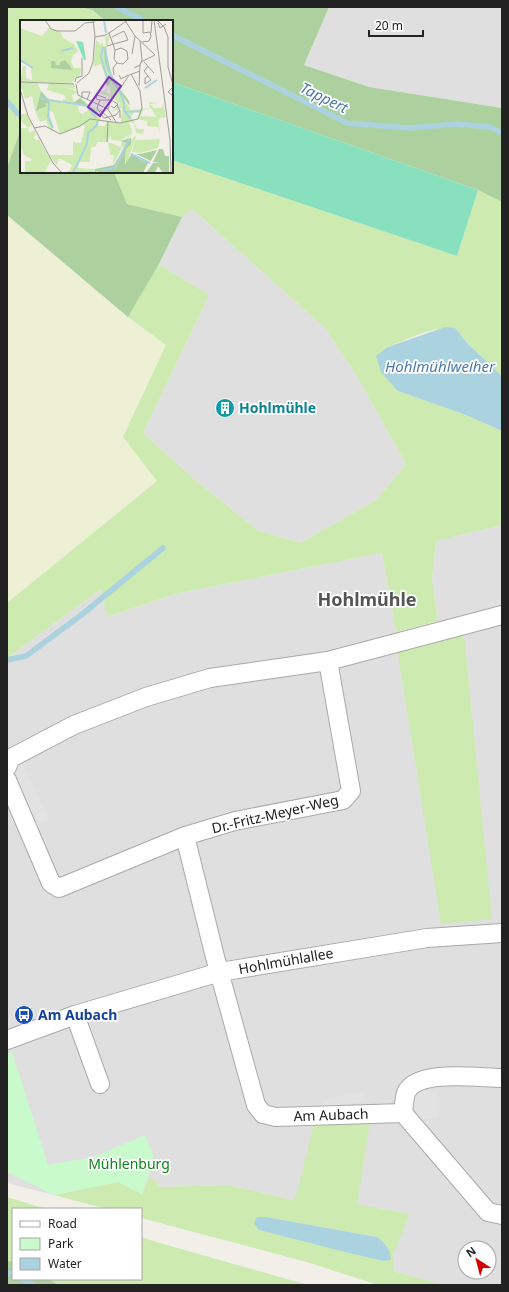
<svg xmlns="http://www.w3.org/2000/svg" width="509" height="1292" font-family="'Noto Sans',sans-serif">
	<style>
		.residential { fill: #e0dfdf; fill-rule: evenodd }
		.farmland { fill: #eef0d5 }
		.grass { fill: #cdebb0; fill-rule: evenodd }
		.forest { fill: #add19e }
		.park { fill: #c8facc }
		.pitch { fill: #88e0be }
		.parking { fill: #e2e2e2 }
		.water { fill: #aad3df }
		.lines { fill: none; stroke-linecap: round; stroke-linejoin: round }
		.stream { stroke: #aad3df; stroke-width: 5.5 }
		.street-casing { stroke: #a9a9a9; stroke-width: 20 }
		.street { stroke: #fff; stroke-width: 18 }
		.labels { text-anchor: middle; stroke-width: 3.5; stroke-linejoin: round; paint-order: stroke }
		.culture-label { font-size: 14px; font-weight: bold; fill: #0d838f; stroke: #fff; text-anchor: start }
		.street-label { font-size: 14px; fill: #222; stroke: #fff }
		.transit-label { font-size: 14px; font-weight: bold; fill: #164399; stroke: #fff; text-anchor: start }
		.park-label { font-size: 14px; fill: #0c8416; stroke: #fff }
		.water-label { font-size: 15px; font-style: italic; fill: #4a7aab; stroke: #fff }
		.district-label { font-size: 18px; font-weight: bold; fill: #555; stroke: #fff }
		.inset-river { fill: none; stroke: #aad3df; stroke-width: 2 }
		.inset-road { fill: none; stroke: #9f9d99; stroke-width: 1 }
		.view { fill: #7b2cbf; fill-opacity: 0.15; stroke: #7b2cbf; stroke-width: 2 }
		.inset-edge { fill: none; stroke: #222; stroke-width: 2 }
	</style>
	<rect width="100%" height="100%" fill="#f2efe9"/>
	<g class="residential">
		<path d="M329,7H502V108L369,87L304,65Z"/>
		<path d="M192,209L325,328L355,373L406,464L376,500L300,543L257,530L194,479L143,433L209,295L159,264L182,217Z"/>
		<path d="M502,525V1285H444L393,1271V1255L409,1214L298,1193L293,1200L228,1185L161,1187L150,1176L142,1194L118,1182L54,1195L7,1183V658L102,588L108,617L175,594L382,553L396,632L438,622L432,580L436,541ZM465,1248H489V1272H465Z"/>
	</g>
	<path class="farmland" d="M7,215L128,317L167,345L123,437L157,481L7,603Z"/>
	<g class="grass">
		<path d="M7,7H79L91,10L103,19L101,21H21V128L7,168Z"/>
		<path d="M172,160L457,256L478,190L502,202V376L468,344L455,328C432,326 409,339 388,347L398,391L466,415L502,431V525L436,541L432,580L438,621L396,632L382,553L175,594L107,617L101,589L7,658V603L157,481L123,437L166,345L128,317L159,264L209,295L143,433L194,479L257,530L300,543L376,500L406,464L355,373L325,328L192,209L182,217L127,204L114,172H172Z"/>
		<path d="M464,634L492,919L441,924L397,648Z"/>
		<path d="M370,1123L357,1204L410,1214L393,1255V1271L444,1285H378L310,1263L141,1218V1209H107L54,1195L118,1182L142,1194L150,1176L161,1187L228,1185L293,1200L297,1193L314,1124ZM266,1217L377,1237L391,1255L383,1261L260,1230Z"/>
		<path d="M7,1197L47,1209H13V1262L7,1261Z"/>
		<path d="M141,1237L153,1241L308,1285H58L49,1279H141Z"/>
	</g>
	<g class="forest">
		<path d="M79,7H329L304,65L369,87L502,108V202L478,190L172,82V21H101L103,19L92,10Z"/>
		<path d="M21,128V172H114L127,204L182,217L159,264L128,317L7,215V168Z"/>
		<path d="M7,1261L13,1262V1279H49L58,1285H7Z"/>
	</g>
	<path class="park" d="M12,1052L48,1165L93,1157L145,1135L153,1155L149,1174L142,1194L118,1182L54,1195L7,1172V1054Z"/>
	<path class="pitch" d="M172,82L478,190L457,256L172,160Z"/>
	<g class="parking">
		<path d="M19,754L49,820L28,828L7,780Z"/>
		<path d="M437,1091L438,1118L409,1120L406,1092Z"/>
		<path d="M364,1093L365,1102L325,1106L324,1098Z"/>
	</g>
	<g class="water">
		<path d="M445,327L455,328L468,344L502,376V431L466,415L398,391L381,372L376,356L388,347Z"/>
		<path d="M257,1217H266L377,1237C385,1243 391,1250 391,1260L383,1261L341,1251L259,1230L254,1223Z"/>
	</g>
	<g class="lines">
		<g class="stream">
			<path d="M117,7L144,21"/>
			<path d="M172,35L347,123L409,128L457,124L490,127L502,133"/>
			<path d="M7,101L17,113L21,115"/>
			<path d="M7,660L26,656L80,616L163,548"/>
			<path d="M7,1273L13,1274"/>
			<path d="M22,1279L33,1285"/>
		</g>
		<defs>
			<g id="street">
				<path d="M502,615L328,661L351,791L343,800L235,821L185,836L215,957L256,1105L263,1114L276,1117L403,1113L488,1212L502,1215"/>
				<path d="M7,767L11,758L74,725L146,697L210,678L328,661"/>
				<path d="M7,780L51,883L59,888L185,836"/>
				<path d="M75,1015L100,1084"/>
				<path d="M7,1040L75,1015L220,972L427,938L502,933"/>
				<path d="M403,1113C404,1107 404,1096 407,1091C420,1069 479,1078 502,1078"/>
			</g>
		</defs>
		<use href="#street" class="street-casing"/>
		<use href="#street" class="street"/>
	</g>
	<defs>
		<symbol id="building-disc" viewBox="-11 -11 22 22"><circle r="9.5" fill="#0f9aa8" stroke="#fff"/><path d="M-4-6H4V6H1V3H-1V6H-4ZM-2.5-4.3h1.7v1.8h-1.7ZM.8-4.3h1.7v1.8H.8ZM-2.5-1h1.7V.8h-1.7ZM.8-1h1.7V.8H.8Z" fill="#fff"/></symbol>
		<symbol id="bus-disc" viewBox="-11 -11 22 22"><circle r="9.5" fill="#1a4fb4" stroke="#fff"/><path d="M-5-6H5V4H4V6H2V4H-2V6H-4V4H-5ZM-3.5-4V0h7V-4ZM-3.5 1.2v1.5H-2V1.2ZM2 1.2v1.5H3.5V1.2Z" fill="#fff"/></symbol>
	</defs>
	<g fill-rule="evenodd">
		<use href="#building-disc" x="214" y="397" width="22" height="22"/>
		<use href="#bus-disc" x="13" y="1004" width="22" height="22"/>
	</g>
	<g class="labels">
		<g class="culture-label">
			<text x="239" y="413">Hohlmühle</text>
		</g>
		<g class="street-label">
			<text transform="translate(275 814) rotate(-13)" y="5">Dr.-Fritz-Meyer-Weg</text>
			<text transform="translate(286 961) rotate(-10)" y="5">Hohlmühlallee</text>
			<text transform="translate(331 1115) rotate(-2)" y="5">Am Aubach</text>
		</g>
		<g class="transit-label">
			<text x="38" y="1020">Am Aubach</text>
		</g>
		<g class="park-label">
			<text x="129" y="1169">Mühlenburg</text>
		</g>
		<g class="water-label">
			<text transform="translate(324 98) rotate(26)" y="5">Tappert</text>
			<text x="440" y="372">Hohlmühlweiher</text>
		</g>
		<g class="district-label">
			<text x="367" y="606">Hohlmühle</text>
		</g>
	</g>
	<g transform="translate(20 20)">
		<rect width="153" height="153" fill="#f2efe9"/>
		<path d="M0,8L22,16L29,8L41,12L43,18L54,24L58,31L53,35L51,42L54,48H61L60,57L55,58L52,63L0,62L3,46H6V58L12,60L11,46L0,42ZM90,15L86,31L84,32L91,60L87,61L81,44L73,47L76,20L81,25L83,22V26H86L85,17ZM91,61L111,90L130,88L129,82L139,83L130,84L134,88H142L143,83L146,97L140,98L139,101L138,99L140,115L138,107L127,106V101L118,99L120,93L114,92L111,98L113,99L117,109H124L123,114L116,113L114,103L109,102L112,112V114L111,115L105,120L111,113L100,121L91,120V115L87,122H78L75,127H71L70,142H59L58,148L75,149L74,153H54L57,146L54,151L48,153L52,145L39,138L37,145L29,135H53V122L61,123L65,105L40,114L33,92L29,91L34,112L28,107L25,96L26,100L20,102L15,91L12,76L5,79L0,63H17L21,71L16,91L27,86L25,83L29,84V81L48,83L43,82L42,80L46,79L44,75L27,70L29,63L55,65V69L43,67L55,70L57,73L52,75L54,83H48L58,86L59,92L62,94L67,91L69,89L57,74L70,86L78,89L77,93L81,98L77,106H85L87,101L101,103L102,88L91,92L101,84L90,77L85,87L89,76L74,72L85,71V70L89,66L86,72L91,75L89,64ZM131,88L136,97L120,96L123,90ZM0,94H7L12,105L8,108L9,113L14,110L18,118L16,115L14,117L16,121L19,119L31,141L24,153H5V141H11L12,139L5,136L1,128L0,108H8L0,100ZM114,116L116,117L106,145V129ZM140,119L138,128L120,133L112,132L115,120ZM88,122L101,127L102,122H107L105,127H102L93,145L94,135H90Z" fill="#cdebb0" fill-rule="evenodd"/>
		<path d="M86,31L92,57L98,62L96,64L109,81L110,86L91,61L87,67L85,58L87,61L91,59L85,42L84,31ZM45,40L53,50L31,48V41H35L36,45H40V42ZM21,71L27,78L34,81L53,83L60,78L69,87L76,96V99L65,85L30,81L29,84L25,83L27,86L16,91ZM111,118V124L106,129L105,144L111,135L121,138L128,143L123,153H81L77,151L75,153V149L94,145L107,123L100,121ZM139,129H143L145,136H149V153H143L138,146L135,153H126L133,143L141,142H133ZM137,130L131,141L116,134H120Z" fill="#add19e"/>
		<path d="M56,21L63,22L66,40H64Z" fill="#88e0be"/>
		<path class="inset-river" d="M84,0L86,13M83,27L81,37L88,61M85,27L88,49L99,70L104,82V90L110,99M41,31L53,28M0,40L13,48M125,68L137,60M21,76L22,79L42,82M43,82L68,86M29,84L28,97L33,108M68,87L76,98M106,92L120,91M111,134L130,143M53,153L67,124L68,113L77,105V101M84,153L83,150L95,148L109,119"/>
		<path class="inset-road" d="M25,0L31,9L37,11H55L65,3L75,2M134,0L150,120L151,153M137,0L144,7L148,17V47L153,65M106,2L115,16L135,35L121,42M138,3L140,8L146,4M89,13L95,30L94,39L97,43L103,44L108,39L107,31L101,28L95,30M131,13L132,0M75,17L86,15L108,0M122,22L129,21L131,16L130,12L123,13V0M87,26L108,20L104,11L92,17M112,34L115,16M124,42L134,53M114,48L120,45L122,40L120,21M94,55L93,48L97,43M99,55L101,59L108,55M128,56L125,58V64L131,60L124,51L128,46M0,62L54,64M55,62L56,58L62,56V38M57,63L69,53L73,42L75,16L73,0M56,64L58,75L88,89L96,102M119,66L120,45M153,67L148,72L153,76M0,69L8,96L33,143L42,153M100,69L109,55L120,51M62,78V72H70L67,80M80,80L76,79L77,75L86,78M97,85L100,91V98M91,86L94,88L98,84L91,80M88,89L91,80H80L77,88L84,98L96,95L100,90M80,90L91,100M14,108L25,106L40,114L60,106L70,99L100,103L118,99L122,88L120,71L111,54M87,122L88,102"/>
		<path class="view" d="M89,57L101,66L80,96L68,87Z"/>
		<rect width="153" height="153" class="inset-edge"/>
	</g>
	<rect width="509" height="1292" fill="none" stroke="#222222" stroke-width="16"/>
	<rect x="12" y="1208" width="130" height="72" fill="#ffffff" stroke="#a7a7a7"/>
	<rect x="20" y="1221" width="20" height="6" fill="#ffffff" stroke="#a7a7a7"/>
	<text x="48" y="1228" font-size="12" fill="#222222">Road</text>
	<rect x="20" y="1238" width="20" height="12" fill="#c8facc" stroke="#a7a7a7"/>
	<text x="48" y="1248" font-size="12" fill="#222222">Park</text>
	<rect x="20" y="1258" width="20" height="12" fill="#aad3df" stroke="#a7a7a7"/>
	<text x="48" y="1268" font-size="12" fill="#222222">Water</text>
	<g transform="translate(477 1260) rotate(324)"><circle r="19" fill="#ffffff" stroke="#a7a7a7"/>
	<path d="M0-3L7 15L0 10L-7 15Z" fill="#d40000"/>
	<text y="-6" font-size="11" font-weight="bold" text-anchor="middle" fill="#222222">N</text>
	</g>
	<path d="M369 30v6h54v-6" fill="none" stroke="#222222" stroke-width="2"/>
	<text x="375" y="30" font-size="12" fill="#222222" stroke="#ffffff" stroke-width="3" paint-order="stroke">20 m</text>
</svg>
